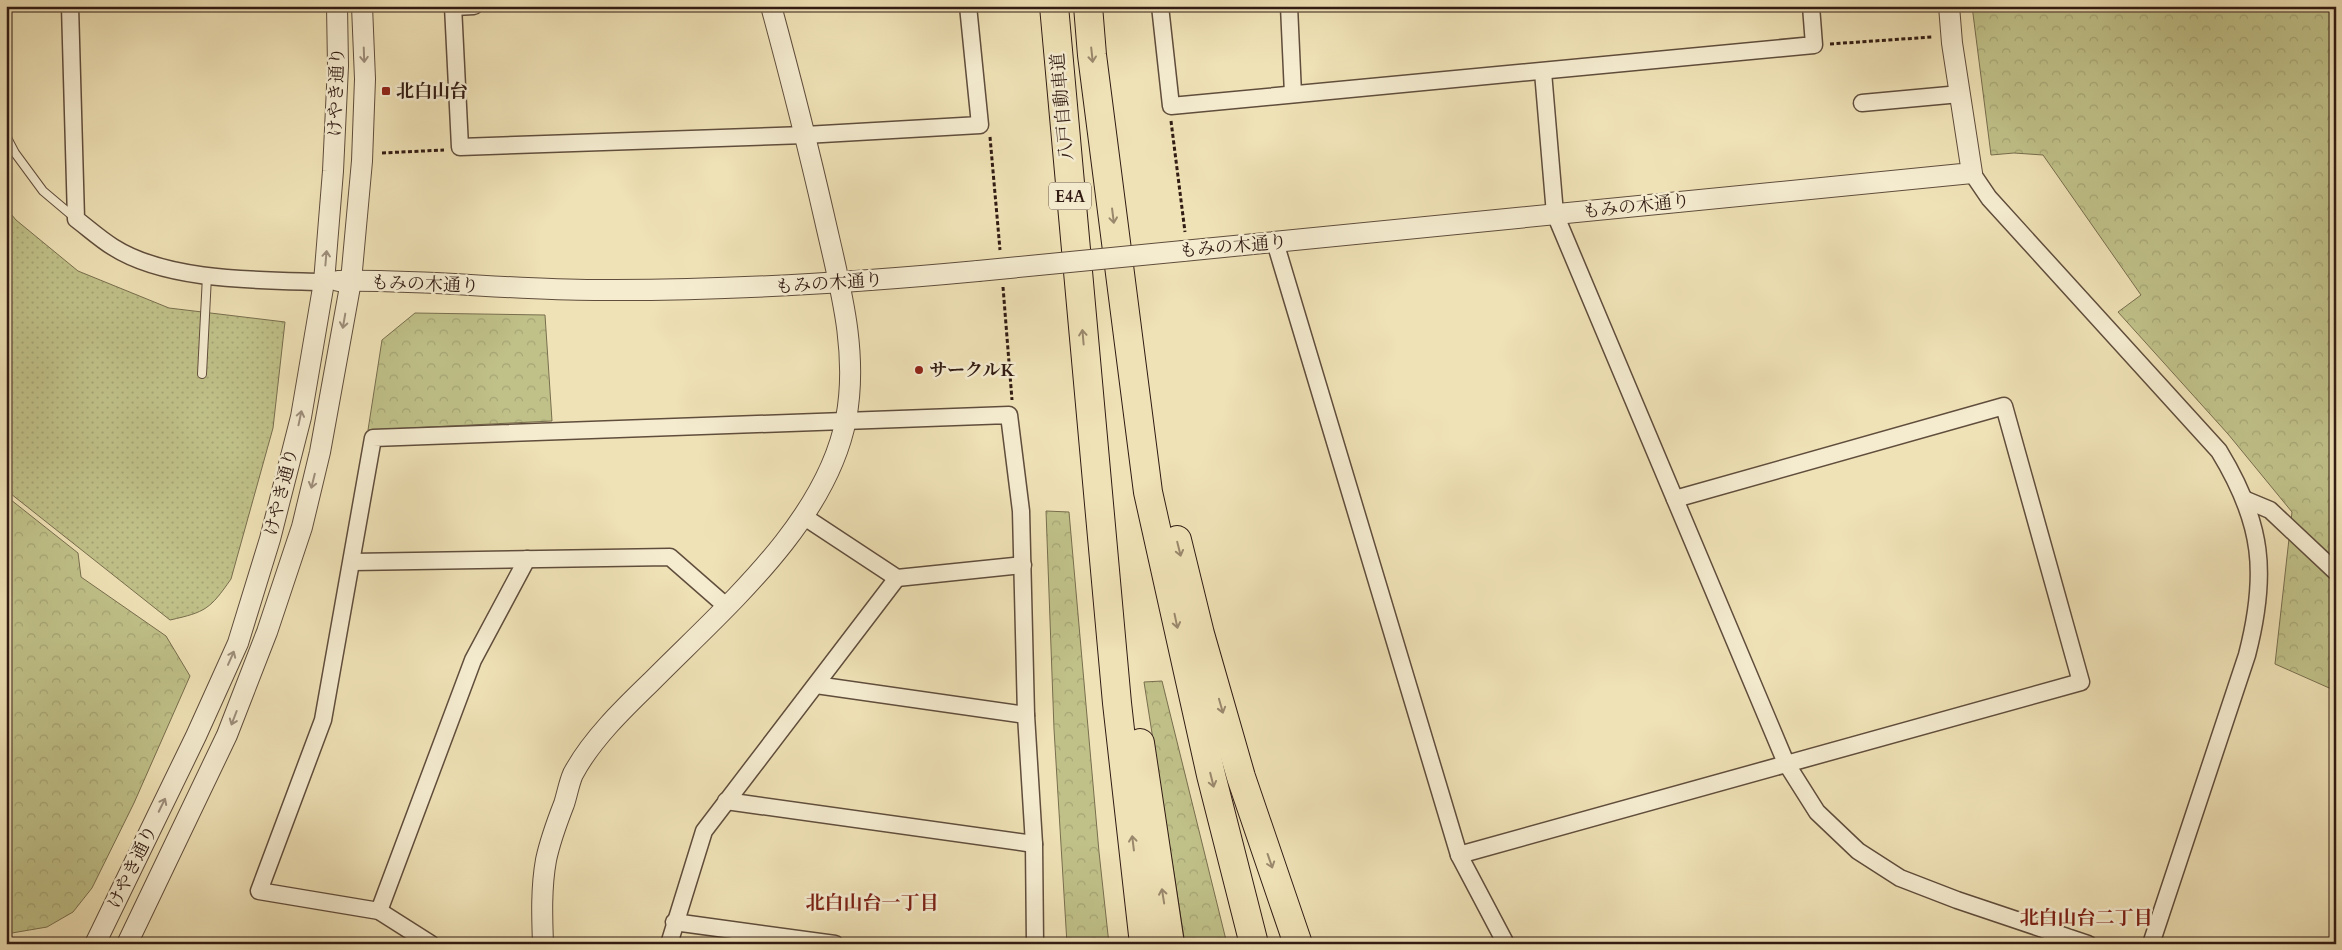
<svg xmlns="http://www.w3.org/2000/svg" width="2342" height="950" font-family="Cardo,'Noto Serif JP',serif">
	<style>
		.grass { fill: url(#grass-dots); stroke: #786e4e }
		.forest { fill: url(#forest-crowns); stroke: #786e4e }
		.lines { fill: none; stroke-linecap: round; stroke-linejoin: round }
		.service-casing { stroke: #604d3c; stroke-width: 10 }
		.minor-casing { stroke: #604d3c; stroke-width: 19 }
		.tertiary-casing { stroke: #604d3c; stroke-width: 22 }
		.motorway-casing { stroke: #311b13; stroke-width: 30 }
		.path { stroke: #311b13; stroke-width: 3; stroke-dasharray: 4 2.5; stroke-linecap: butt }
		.service { stroke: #f5ecd0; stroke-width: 8 }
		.minor { stroke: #f5ecd0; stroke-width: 16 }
		.tertiary { stroke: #f5ecd0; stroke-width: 20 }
		.motorway { stroke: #efe2b6; stroke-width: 28 }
		.tertiary-bridge-casing { stroke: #604d3c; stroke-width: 22; stroke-linecap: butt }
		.tertiary-bridge { stroke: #f5ecd0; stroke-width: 20 }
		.oneway { stroke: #9d8e7b }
		.oneway2 { stroke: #9a886d }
		.poi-dot { fill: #8f2418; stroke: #f5ecd0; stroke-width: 2 }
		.labels { text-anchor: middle; stroke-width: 5; stroke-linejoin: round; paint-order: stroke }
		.shield { fill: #f5ecd0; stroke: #6c5a4c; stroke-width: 1 }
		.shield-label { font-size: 16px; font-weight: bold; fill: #311b13 }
		.poi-label { font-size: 18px; font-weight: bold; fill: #311b13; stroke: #f5ecd0; text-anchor: start }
		.street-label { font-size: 18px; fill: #311b13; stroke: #f5ecd0 }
		.neighbourhood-label { font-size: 19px; font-weight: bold; fill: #7a1f14; stroke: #f5ecd0 }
	</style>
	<defs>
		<pattern id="grass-dots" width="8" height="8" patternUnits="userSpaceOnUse" patternTransform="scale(1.25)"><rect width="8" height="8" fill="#c0c189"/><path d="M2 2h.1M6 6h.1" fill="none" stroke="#a5a575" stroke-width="1.8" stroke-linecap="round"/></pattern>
		<pattern id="forest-crowns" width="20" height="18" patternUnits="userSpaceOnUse" patternTransform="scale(1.25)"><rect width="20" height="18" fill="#c0c189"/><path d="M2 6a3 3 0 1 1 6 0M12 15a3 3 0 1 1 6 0" fill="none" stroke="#a5a575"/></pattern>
	</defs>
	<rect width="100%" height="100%" fill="#efe2b6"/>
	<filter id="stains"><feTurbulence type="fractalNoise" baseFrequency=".004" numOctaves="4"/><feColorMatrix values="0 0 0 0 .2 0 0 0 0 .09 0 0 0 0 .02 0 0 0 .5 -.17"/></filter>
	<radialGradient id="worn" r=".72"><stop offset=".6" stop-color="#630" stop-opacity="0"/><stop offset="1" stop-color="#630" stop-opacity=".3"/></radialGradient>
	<path class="grass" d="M6,208L16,220L78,271L169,308L285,322L273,428L231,579C210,609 206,612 170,620L6,490Z"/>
	<g class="forest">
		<path d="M1972,6H2336V691L2275,664L2292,512L2228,434L2118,312L2141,295L2043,155L2014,153L1991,155Z"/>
		<path d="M415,313L545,315L552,421L368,430L382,340Z"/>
		<path d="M6,496L78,553L81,577L166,636L190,676L134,803L92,888L73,912L47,927L6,934Z"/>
		<path d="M1046,511L1069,512L1099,852L1109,944H1067L1054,729Z"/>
		<path d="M1162,681L1227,944H1185L1144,682Z"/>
	</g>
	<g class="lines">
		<defs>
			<g id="service">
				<path d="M6,136L15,153L43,191L75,218"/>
				<path d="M202,374L207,276"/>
			</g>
			<g id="minor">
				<path d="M70,6L76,219C88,228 100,239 113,247C168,282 260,280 324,282"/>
				<path d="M453,6L460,147L805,135L980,125L968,6"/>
				<path d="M1160,6L1171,106L1814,45L1811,6"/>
				<path d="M1289,6L1293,94"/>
				<path d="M454,7L474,6"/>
				<path d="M1543,72L1555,214L1786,763L1817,812L1858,851L1900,878L1957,900L2088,944"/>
				<path d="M1862,103L1960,94"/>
				<path d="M1972,173L1989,198L2219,451C2263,523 2268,574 2247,655L2151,944"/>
				<path d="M1275,242L1459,855L1506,944"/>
				<path d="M2246,500L2270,510L2336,572"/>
				<path d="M803,516L897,578L1023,565"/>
				<path d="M352,562L670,557L726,606"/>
				<path d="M816,685L1026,715"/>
				<path d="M726,801L1034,844"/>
				<path d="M1459,855L2081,682L2004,406L1675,499"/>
				<path d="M379,911L473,660L527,559"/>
				<path d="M674,922L835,944"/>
				<path d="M431,944L379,911L259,891L323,720L373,438L1009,415L1021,511L1026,715L1034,844L1035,944"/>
				<path d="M669,944L704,831L897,578"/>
			</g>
			<g id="tertiary">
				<path d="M1183,251L1972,173L1952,43L1949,6"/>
				<path d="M338,281C424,279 510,290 595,290C723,291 850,283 978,271"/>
				<path d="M95,944L196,736L238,643L270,539L301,417L324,282L333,171L338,66L337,6"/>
				<path d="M127,944L227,735L267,632L302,527L320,452L351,281L362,161L365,79L362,6"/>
				<path d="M543,944C542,916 541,888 546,860C550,841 557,822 564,804C567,795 569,783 573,774C591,740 624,708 651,682C723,609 826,523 846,419C859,350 839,283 824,216C808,146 790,76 771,6"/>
			</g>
			<g id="motorway">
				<path d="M1054,6L1117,703L1144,944"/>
				<path d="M1088,6L1092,55L1148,492L1211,775L1254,944"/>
				<path d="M1177,540L1200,634L1241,777L1298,944"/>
				<path d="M1140,743L1170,944"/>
			</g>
		</defs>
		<use href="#service" class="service-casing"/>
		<use href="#minor" class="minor-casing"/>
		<use href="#tertiary" class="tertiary-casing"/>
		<use href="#motorway" class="motorway-casing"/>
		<g class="path">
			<path d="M1830,44L1932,37"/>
			<path d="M1171,121L1185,232"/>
			<path d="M990,137L1000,250"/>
			<path d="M382,153L444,150"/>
			<path d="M1003,287L1012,400"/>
		</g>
		<use href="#service" class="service"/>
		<use href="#minor" class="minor"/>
		<use href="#tertiary" class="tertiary"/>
		<use href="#motorway" class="motorway"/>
		<defs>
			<path id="tertiary-bridge" d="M978,271L1183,251"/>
		</defs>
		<use href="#tertiary-bridge" class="tertiary-bridge-casing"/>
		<use href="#tertiary-bridge" class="tertiary-bridge"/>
	</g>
	<defs><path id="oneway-shaft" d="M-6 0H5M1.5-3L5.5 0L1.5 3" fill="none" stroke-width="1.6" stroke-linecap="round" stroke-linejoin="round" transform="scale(1.25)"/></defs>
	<g class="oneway">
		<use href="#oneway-shaft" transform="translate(364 55) rotate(88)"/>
		<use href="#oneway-shaft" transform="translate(326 258) rotate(-85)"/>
		<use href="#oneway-shaft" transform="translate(344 321) rotate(100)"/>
		<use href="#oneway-shaft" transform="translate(300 418) rotate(-78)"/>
		<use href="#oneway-shaft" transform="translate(313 481) rotate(104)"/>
		<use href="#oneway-shaft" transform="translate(231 658) rotate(-66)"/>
		<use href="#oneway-shaft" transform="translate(234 718) rotate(111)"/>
		<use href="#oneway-shaft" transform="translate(162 805) rotate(-64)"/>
	</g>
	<g class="oneway2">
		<use href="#oneway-shaft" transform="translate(1092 55) rotate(84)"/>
		<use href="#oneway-shaft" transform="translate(1113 216) rotate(83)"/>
		<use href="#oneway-shaft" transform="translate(1083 337) rotate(-95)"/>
		<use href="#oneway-shaft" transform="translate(1179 549) rotate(76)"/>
		<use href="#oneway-shaft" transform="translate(1176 621) rotate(78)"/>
		<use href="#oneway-shaft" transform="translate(1221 706) rotate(74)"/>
		<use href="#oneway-shaft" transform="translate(1212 780) rotate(76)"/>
		<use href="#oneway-shaft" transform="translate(1133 843) rotate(-97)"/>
		<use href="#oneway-shaft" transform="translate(1270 861) rotate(71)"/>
		<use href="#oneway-shaft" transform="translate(1163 896) rotate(-99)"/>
	</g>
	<g class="poi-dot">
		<rect x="381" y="86" width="10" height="10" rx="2.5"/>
		<circle cx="919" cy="370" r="5"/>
	</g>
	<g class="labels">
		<rect class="shield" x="1049" y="182.5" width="42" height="27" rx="4"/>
		<g class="shield-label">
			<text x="1070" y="202">E4A</text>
		</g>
		<g class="poi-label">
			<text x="396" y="97">北白山台</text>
			<text x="929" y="376">サークルK</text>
		</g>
		<g class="street-label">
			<text transform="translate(336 92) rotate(-88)" y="6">けやき通り</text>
			<text transform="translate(1062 107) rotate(-95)" y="6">八戸自動車道</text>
			<text transform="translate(1636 206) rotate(-6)" y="6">もみの木通り</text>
			<text transform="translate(1233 246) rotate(-5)" y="6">もみの木通り</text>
			<text transform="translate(829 283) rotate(-4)" y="6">もみの木通り</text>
			<text transform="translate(425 284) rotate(2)" y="6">もみの木通り</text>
			<text transform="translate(281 492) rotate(-76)" y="6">けやき通り</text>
			<text transform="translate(132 867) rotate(-64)" y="6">けやき通り</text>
		</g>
		<g class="neighbourhood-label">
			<text x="872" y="909">北白山台一丁目</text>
			<text x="2086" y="924">北白山台二丁目</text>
		</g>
	</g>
	<rect width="2342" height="950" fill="none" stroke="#efe2b6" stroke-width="25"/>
	<rect x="8" y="8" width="2327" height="935" fill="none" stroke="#311b13" stroke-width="2.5"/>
	<rect x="12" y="12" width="2317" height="925" fill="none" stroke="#311b13"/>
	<rect width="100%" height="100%" filter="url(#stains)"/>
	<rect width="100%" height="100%" fill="url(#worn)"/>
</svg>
